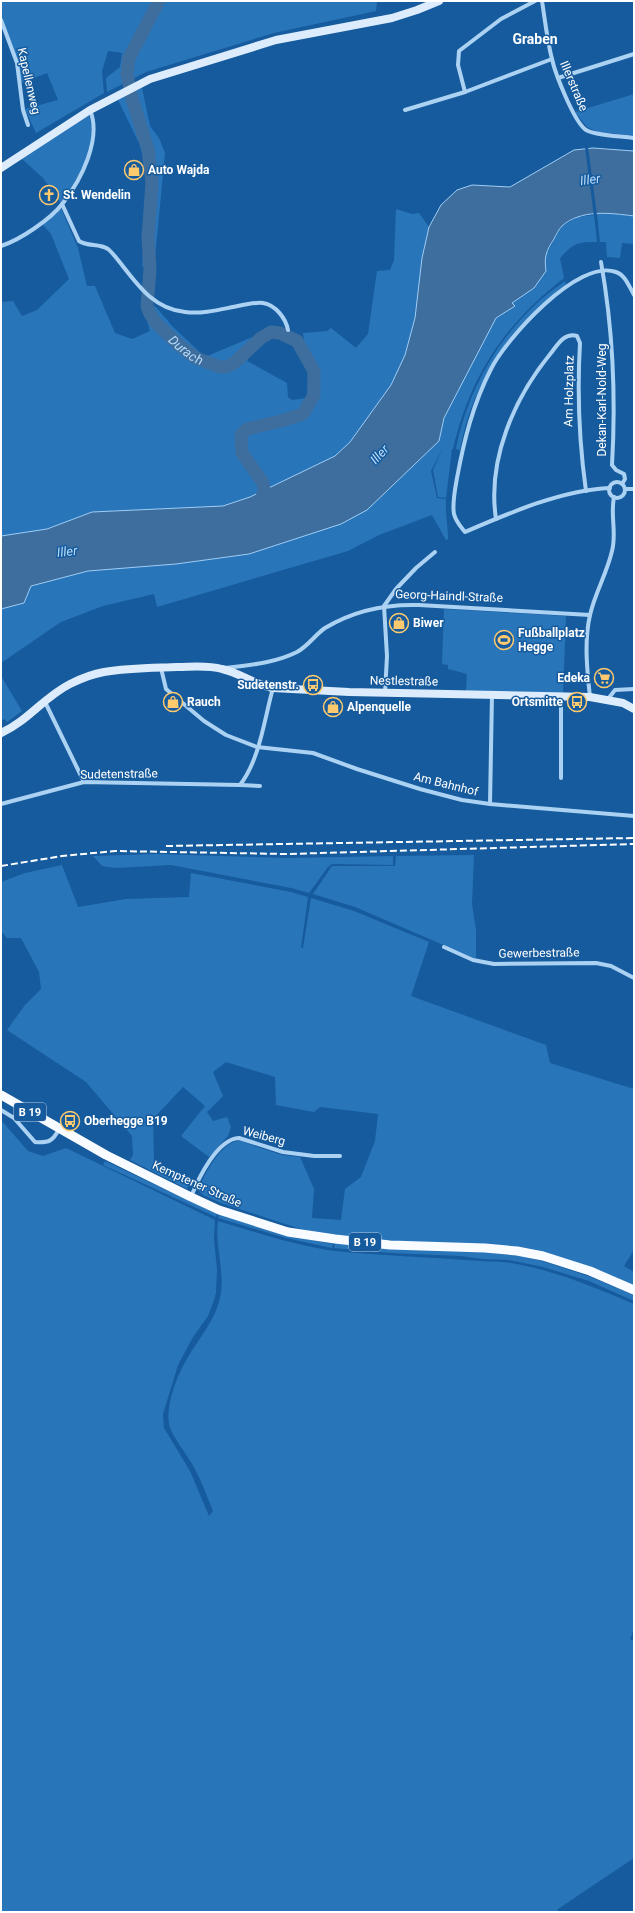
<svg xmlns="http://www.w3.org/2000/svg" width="635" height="1913" font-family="Roboto,sans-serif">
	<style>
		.green { fill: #2975ba }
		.water { fill: #3e6e9d; stroke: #9fcef5 }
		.pier { fill: #165b9d }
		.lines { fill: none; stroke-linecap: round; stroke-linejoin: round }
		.river { stroke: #3e6e9d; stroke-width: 13 }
		.street { stroke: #acd2f3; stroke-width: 4 }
		.secondary { stroke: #dcecfd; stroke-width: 8 }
		.primary { stroke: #f8fbff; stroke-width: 9 }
		.rail { stroke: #fff; stroke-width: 2; stroke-dasharray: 7 3; stroke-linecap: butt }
		.labels { text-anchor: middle; stroke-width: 3; stroke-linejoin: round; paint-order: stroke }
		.shield { fill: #165b9d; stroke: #b9cee2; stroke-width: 1 }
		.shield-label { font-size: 11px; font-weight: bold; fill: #fff }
		.street-label { font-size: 12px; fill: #fff; stroke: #165b9d }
		.poi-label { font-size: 12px; font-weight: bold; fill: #fff; stroke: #165b9d; text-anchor: start }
		.water-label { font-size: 13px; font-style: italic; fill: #b9dbf9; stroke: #165b9d }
		.quarter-label { font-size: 14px; font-weight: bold; fill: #fff; stroke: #165b9d }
	</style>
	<rect width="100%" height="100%" fill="#165b9d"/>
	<g class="green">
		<path d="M1,1H377L376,11L274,33L146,72L107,92L106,78L120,67L122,53L108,51L102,71L104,93L36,133L25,109L58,100L47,73L21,83L1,17Z"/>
		<path d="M142,88L150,126L159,138L165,153L154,268L142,266L148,174L139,143L118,100Z"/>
		<path d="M634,94V136L598,132L587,127L575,112Z"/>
		<path d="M89,115C98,146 78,178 61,203L43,178L22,159Z"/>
		<path d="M61,208L78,248L87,286H95L115,333L132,339L150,331L141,298L156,307L172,326L205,357L264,332L247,361L287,383L288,397L292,400L307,398L308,374L303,333L327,331L331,328L356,348L368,334L377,271L390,270L394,260L396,209L412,214L419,213L429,227L422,258L415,318L405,355L391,385L350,442L335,456L250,497L223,506L92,512L47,529L1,536V302L13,301L22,316L37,310L69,279L51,234L42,224Z"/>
		<path d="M608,213L634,216V244L622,243L620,258L607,257L606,242H600L597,214Z"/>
		<path d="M594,215L597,242C577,242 574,243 560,258L564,278C505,324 470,375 453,449H450H452L446,498L438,497L433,470L443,448L431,471L437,498L446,499C445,512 448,526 448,539L446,540L432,515L379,535L348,551L157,607L154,594L103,606L61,622L1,663V609L24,603L31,586L88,571L176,564L249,554L340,524L439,441L444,418L496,318L515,306L512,303L533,288L546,271L544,258L562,226L578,217Z"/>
		<path d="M565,281L566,284C511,330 473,378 460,450L456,449C466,398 492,347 530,310C540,299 553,290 565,281Z"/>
		<path d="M444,609L566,616L563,695L466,691L467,674L448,669V665L442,664Z"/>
		<path d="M1,676L22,711L7,722L5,719L1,721Z"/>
		<path d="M156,854L288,858L393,856V865L332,864L328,867L309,893L291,888L171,865L115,868L102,866L93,856Z"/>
		<path d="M474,855L472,904L476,930V959L355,907L313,894L332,866H395L396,856Z"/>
		<path d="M62,865L78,907L126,899L189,897L191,873L291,892L308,897L301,948H303L311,898L354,911L429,942L411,996L546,1045L550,1063L634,1089V1250L624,1266L634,1272V1287L543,1253L390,1242L310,1232L221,1203L203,1195L198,1190C204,1175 222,1140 240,1141L282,1155L300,1157L314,1189L312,1218L341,1220L345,1189L361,1177L375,1141L378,1114L320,1107L314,1112L276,1105L275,1077L226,1062L213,1072L223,1096L207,1112L213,1121L227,1117L231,1127L228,1136L209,1157L181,1136L205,1106L183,1087L153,1119L154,1161L189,1185L187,1189L130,1160L133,1155L132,1136L86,1082L7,1030L25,1005L41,989L39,972L21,938H7L1,931V882L25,873Z"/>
		<path d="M1,1120L28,1151L43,1156L66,1148L215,1220L214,1239L217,1270L216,1293L213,1303L208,1316L193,1337L178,1365L163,1414L164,1428L190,1471L209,1516L213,1511C207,1497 202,1482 195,1469C189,1457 171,1435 169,1424C166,1406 175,1382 183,1366C193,1346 212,1325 218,1305C228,1277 214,1249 218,1221C256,1232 295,1246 335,1251C383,1256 432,1257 480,1261C490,1262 501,1261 511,1263C554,1270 594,1287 634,1304V1629L630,1639L634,1641V1858L558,1909L557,1912H1Z"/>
		<path d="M105,1161L217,1214L216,1217L103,1165Z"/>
		<path d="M219,1214L287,1235L333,1244L332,1248L286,1238L218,1218Z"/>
		<path d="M335,1243L485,1251L516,1255L542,1261L588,1276L634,1295V1301L589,1281L543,1267L509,1260L482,1259L461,1256L391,1253L334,1248Z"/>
	</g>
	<path class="water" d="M593,148L634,151V216C611,213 581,209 562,226C559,229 556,235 554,239C546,251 544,257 546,271L534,288L512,303L515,306L496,318L444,418L439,441L367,510L341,524L249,554L176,564L88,571L31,586L24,603L1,609V536L47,529L92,512L223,506L250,497L335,456L350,442L391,385L405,355L415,318L422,258L429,227L441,205L457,190L472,185L510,187L574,150Z"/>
	<path class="pier" d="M588,146L597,216L594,217L585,147Z"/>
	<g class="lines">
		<path class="river" id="s1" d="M159,1L129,58L127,74L132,99L148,149L152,183L148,237L150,270L147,306L150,314L156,323L180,346L196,358L220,367H226L234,363L261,338L271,332L280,333L297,341L314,371V395L303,414L281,421L247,429L241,435L242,453L263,483L264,491L259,506"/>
		<g class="street">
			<path d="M542,1C545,20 547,40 552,59C555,73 574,122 586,130C596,136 621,136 634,138"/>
			<path d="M1,20L17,63L23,110L28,125"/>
			<path d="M558,78L634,54"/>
			<path d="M465,92L458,65L459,51L501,19L535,1"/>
			<path d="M405,110L465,92L552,59"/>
			<path d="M62,204L79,241C88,247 99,243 108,249C113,253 117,259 122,265C139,287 155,309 185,312C201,314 218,310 233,307C243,305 253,302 263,303C276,305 286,319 288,330"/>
			<path d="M1,246C20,240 51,219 63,203C81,180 102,139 90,110"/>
			<path d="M601,262C613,329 616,397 612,465L616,470L624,474L625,479L622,484"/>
			<circle cx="617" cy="490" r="8"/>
			<path d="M610,488C562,490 509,513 465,532C461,527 456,522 454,514C452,504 455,489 457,478C464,440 473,404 491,369C506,339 578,258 616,272C625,275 629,286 634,295"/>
			<path d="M625,489H634"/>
			<path d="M496,519C487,460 514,398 551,353C558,344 565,332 577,336L580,343C577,393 579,441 586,491"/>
			<path d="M161,668L166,689L204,721L226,735L257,747L313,753L357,769L420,789L462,800L490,804L634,816"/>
			<path d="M226,668C250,665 275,663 297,652C308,646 315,635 325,628C353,611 387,604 419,605L590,615"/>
			<path d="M385,693L387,656L384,606L396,589L416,568L435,552"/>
			<path d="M590,697C587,670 584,641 590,615C595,593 607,573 612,551C617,533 610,515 614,497"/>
			<path d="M561,698V778"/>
			<path d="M608,699L615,690L634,689"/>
			<path d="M45,702L84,782"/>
			<path d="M240,785L260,786"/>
			<path d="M1,804L84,782L240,785C260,759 264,720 273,688"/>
			<path d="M490,804L492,694"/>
			<path d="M444,947L473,960L494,964L596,963L611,966L634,978"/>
			<path d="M1,1110L14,1118L35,1142C49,1143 53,1141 59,1129"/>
			<path d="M191,1197C198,1179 217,1139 239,1138L283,1152L314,1156H340"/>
		</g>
		<g class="secondary">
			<path d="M1,168L90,110L150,79L276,40L392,18L417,10L439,1"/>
			<path d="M1,733C28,721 44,697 70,684C80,679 92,674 104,672C128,668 153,668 177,667C192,667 207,665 222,669C240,673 253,684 273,688L349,692L590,697L623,703L634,709"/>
		</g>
		<path class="primary" d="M1,1095L106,1155L191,1197L219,1210L288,1232L335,1239L390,1245L485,1248L517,1251L543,1256L590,1271L634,1290"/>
		<g class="rail">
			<path d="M166,846L634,838"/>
			<path d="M1,866L62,856L115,851L287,854L634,844"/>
		</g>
	</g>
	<defs>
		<symbol id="shop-ring" viewBox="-11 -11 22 22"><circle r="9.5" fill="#165b9d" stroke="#ffca6e" stroke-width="1.5"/><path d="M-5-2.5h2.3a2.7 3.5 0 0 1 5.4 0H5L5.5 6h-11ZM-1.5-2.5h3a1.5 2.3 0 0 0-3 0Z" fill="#ffca6e"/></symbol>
		<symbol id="church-ring" viewBox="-11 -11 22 22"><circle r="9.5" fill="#165b9d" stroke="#ffca6e" stroke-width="1.5"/><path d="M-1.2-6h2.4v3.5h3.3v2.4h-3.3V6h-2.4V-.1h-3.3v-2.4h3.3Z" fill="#ffca6e"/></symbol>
		<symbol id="stadium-ring" viewBox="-11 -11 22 22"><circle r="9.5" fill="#165b9d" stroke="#ffca6e" stroke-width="1.5"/><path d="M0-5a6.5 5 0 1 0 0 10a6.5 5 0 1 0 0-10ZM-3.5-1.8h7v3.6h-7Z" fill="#ffca6e"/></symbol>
		<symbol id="supermarket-ring" viewBox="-11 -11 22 22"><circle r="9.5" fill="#165b9d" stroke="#ffca6e" stroke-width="1.5"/><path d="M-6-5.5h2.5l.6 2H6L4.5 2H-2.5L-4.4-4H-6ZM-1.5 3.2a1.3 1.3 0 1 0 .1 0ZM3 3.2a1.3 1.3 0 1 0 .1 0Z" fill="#ffca6e"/></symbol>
		<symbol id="bus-ring" viewBox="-11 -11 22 22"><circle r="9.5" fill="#165b9d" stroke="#ffca6e" stroke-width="1.5"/><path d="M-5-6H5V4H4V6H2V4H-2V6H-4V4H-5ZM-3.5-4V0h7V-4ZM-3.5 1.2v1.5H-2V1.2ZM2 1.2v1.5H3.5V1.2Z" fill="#ffca6e"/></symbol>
	</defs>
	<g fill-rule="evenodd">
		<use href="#shop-ring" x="123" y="159" width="22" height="22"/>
		<use href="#church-ring" x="38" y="184" width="22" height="22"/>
		<use href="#shop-ring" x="388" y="612" width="22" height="22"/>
		<use href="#stadium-ring" x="493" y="629" width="22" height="22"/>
		<use href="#supermarket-ring" x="593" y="667" width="22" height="22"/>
		<use href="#bus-ring" x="302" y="674" width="22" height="22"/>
		<use href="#shop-ring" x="162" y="691" width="22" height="22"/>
		<use href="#bus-ring" x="566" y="691" width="22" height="22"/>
		<use href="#shop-ring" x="322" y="696" width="22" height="22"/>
		<use href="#bus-ring" x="59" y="1110" width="22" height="22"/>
	</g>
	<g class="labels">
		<g class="shield">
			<rect x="14" y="1103" width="32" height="18" rx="3"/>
			<rect x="349" y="1233" width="32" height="18" rx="3"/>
		</g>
		<g class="shield-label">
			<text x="30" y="1116">B 19</text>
			<text x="365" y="1246">B 19</text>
		</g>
		<g class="street-label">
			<text transform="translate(29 81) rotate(77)" y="4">Kapellenweg</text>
			<text transform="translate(574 86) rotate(67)" y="4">Illerstraße</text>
			<text transform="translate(569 391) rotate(-89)" y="4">Am Holzplatz</text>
			<text transform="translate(602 400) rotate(-90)" y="4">Dekan-Karl-Nold-Weg</text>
			<text transform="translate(449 596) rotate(2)" y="4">Georg-Haindl-Straße</text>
			<text transform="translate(404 681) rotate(1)" y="4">Nestlestraße</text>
			<text transform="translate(119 774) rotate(-1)" y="4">Sudetenstraße</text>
			<text transform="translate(446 784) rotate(14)" y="4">Am Bahnhof</text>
			<text transform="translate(539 953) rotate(-1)" y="4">Gewerbestraße</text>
			<text transform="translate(264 1136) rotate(15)" y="4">Weiberg</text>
			<text transform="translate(197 1184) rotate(24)" y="4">Kemptener Straße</text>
		</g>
		<g class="poi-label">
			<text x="148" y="174">Auto Wajda</text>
			<text x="63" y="199">St. Wendelin</text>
			<text x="413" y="627">Biwer</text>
			<text x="518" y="637">Fußballplatz<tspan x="518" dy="14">Hegge</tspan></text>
			<text x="590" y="682" text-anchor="end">Edeka</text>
			<text x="299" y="689" text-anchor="end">Sudetenstr.</text>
			<text x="187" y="706">Rauch</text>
			<text x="563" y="706" text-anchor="end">Ortsmitte</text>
			<text x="347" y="711">Alpenquelle</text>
			<text x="84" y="1125">Oberhegge B19</text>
		</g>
		<g class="water-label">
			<text transform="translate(590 179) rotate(-7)" y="5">Iller</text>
			<text dy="5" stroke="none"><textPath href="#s1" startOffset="376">Durach</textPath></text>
			<text transform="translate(379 454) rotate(-47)" y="5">Iller</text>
			<text transform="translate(67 551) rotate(-6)" y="5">Iller</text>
		</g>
		<g class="quarter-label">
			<text x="535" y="44">Graben</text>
		</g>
	</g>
	<rect width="635" height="1913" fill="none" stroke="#ffffff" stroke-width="4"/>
</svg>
